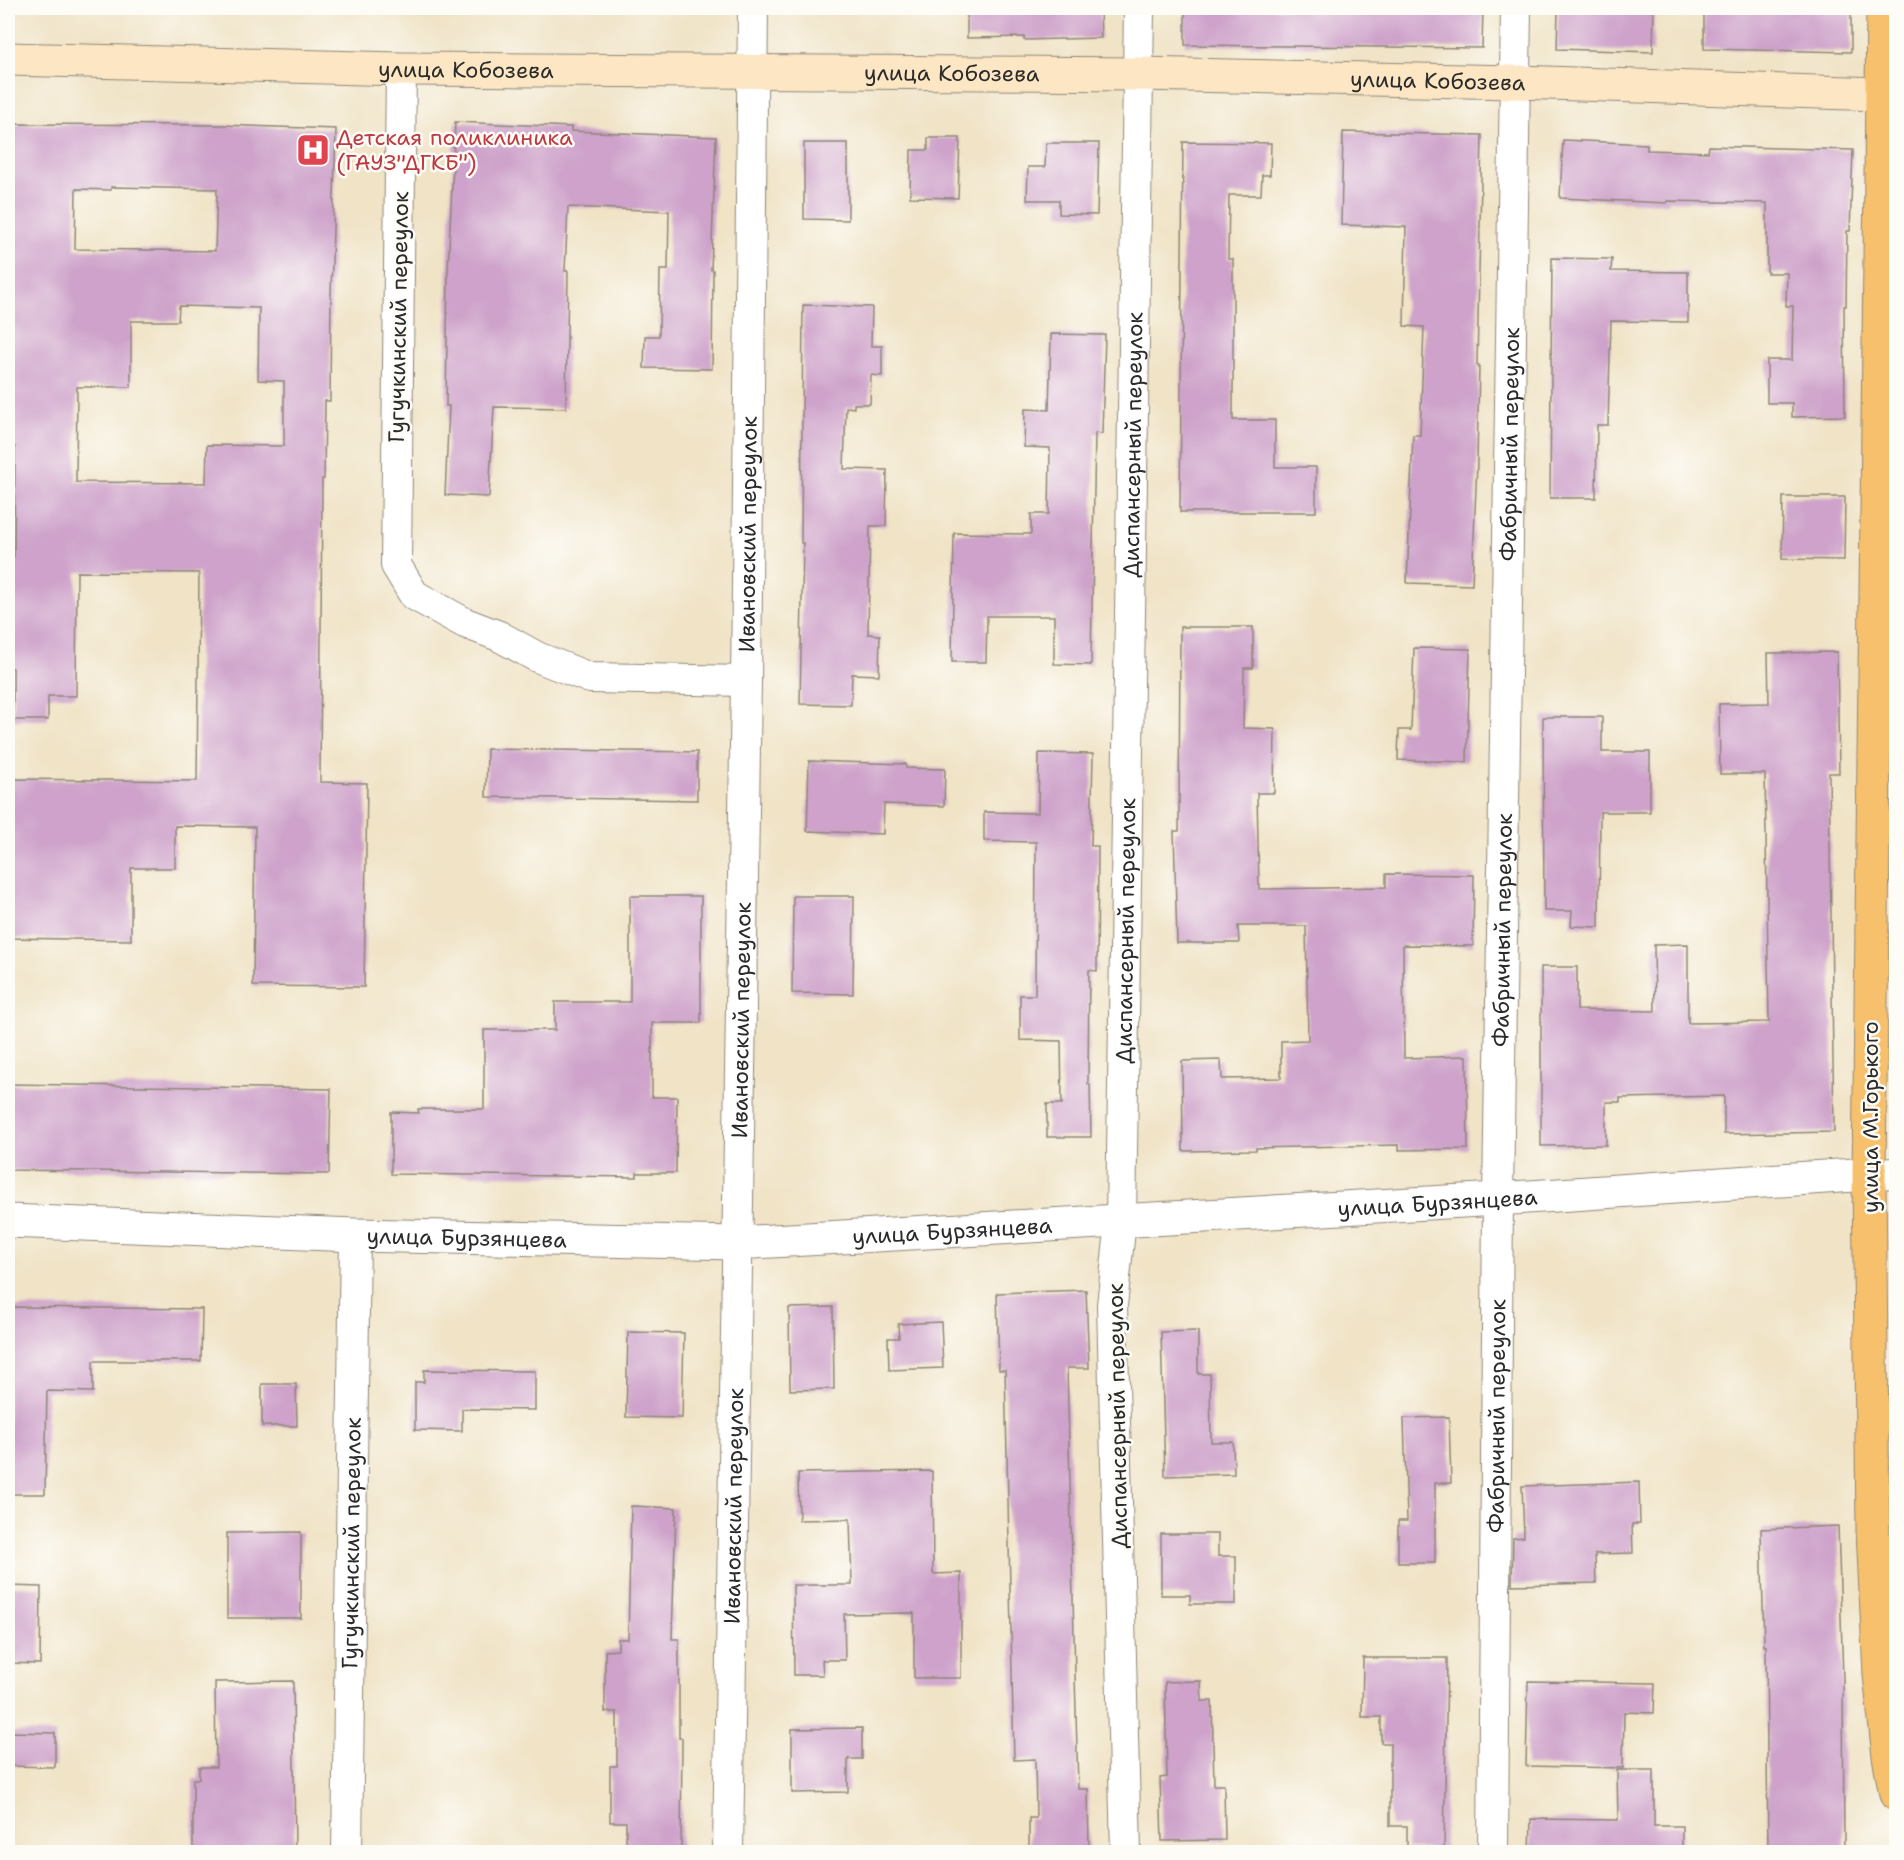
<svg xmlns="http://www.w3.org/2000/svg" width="1904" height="1860" font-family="'Shantell Sans',sans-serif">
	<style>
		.building { fill: #cea2ca; fill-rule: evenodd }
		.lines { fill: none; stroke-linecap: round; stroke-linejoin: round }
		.minor-casing { stroke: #8e8778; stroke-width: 32 }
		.tertiary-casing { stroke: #8e8778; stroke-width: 35 }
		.secondary-casing { stroke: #8e8778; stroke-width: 35 }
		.primary-casing { stroke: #8e8778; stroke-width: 35 }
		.minor { stroke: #fff; stroke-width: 30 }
		.tertiary { stroke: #fff; stroke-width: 33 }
		.secondary { stroke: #fce6c4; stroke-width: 33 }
		.primary { stroke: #f7c06c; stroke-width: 33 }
		.labels { text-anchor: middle; stroke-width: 5; stroke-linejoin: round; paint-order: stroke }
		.street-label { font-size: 22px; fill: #2b2b2b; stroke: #fdfcf7 }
		.health-label { font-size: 22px; fill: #be3a42; stroke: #fdfcf7; text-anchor: start }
	</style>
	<rect width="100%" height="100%" fill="#fdfcf7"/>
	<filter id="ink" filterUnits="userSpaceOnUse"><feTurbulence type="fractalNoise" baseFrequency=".0167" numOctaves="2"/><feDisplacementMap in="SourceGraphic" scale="12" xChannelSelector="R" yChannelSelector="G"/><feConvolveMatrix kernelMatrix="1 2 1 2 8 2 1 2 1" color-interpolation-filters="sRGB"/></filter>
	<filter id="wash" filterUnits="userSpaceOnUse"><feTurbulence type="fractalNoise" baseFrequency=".008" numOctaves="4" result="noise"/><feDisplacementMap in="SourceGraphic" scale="24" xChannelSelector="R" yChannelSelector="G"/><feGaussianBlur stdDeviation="1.35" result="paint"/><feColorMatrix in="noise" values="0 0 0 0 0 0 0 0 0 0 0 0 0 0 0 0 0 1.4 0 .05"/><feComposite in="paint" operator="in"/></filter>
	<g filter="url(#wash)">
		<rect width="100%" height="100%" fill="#f0e3c6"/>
		<g id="blocks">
			<g class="building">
				<path d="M967,8H1100L1101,38L1024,40V37L967,38Z"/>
				<path d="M1185,8H1483L1482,48L1185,45Z"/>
				<path d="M1558,8H1654L1653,52L1557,49Z"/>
				<path d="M1704,8H1851V52L1704,49Z"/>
				<path d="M455,122L571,127V131L716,137L711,270H713L712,369L644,368L645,336H659L660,270H668L669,211L568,207L565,271H568L566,408L494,407L489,497L445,495L449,406H446L448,269Z"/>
				<path d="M10,124L221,125L336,129L331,295L330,401H325L324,479H322L320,782L367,783L364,987L253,986L255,827L175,826V868H131V940L8,938L10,779L197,781L199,573L77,572L76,696H48V720H13V668L8,667V557H14L15,447H8L10,313H8V294ZM111,187L217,189L215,251L75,249L76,189L111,190ZM179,306L259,308L258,380L284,381V446L207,445L206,483L76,482L77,387H131V321H178Z"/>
				<path d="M1343,132L1482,135L1477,365H1479L1477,463L1472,585L1407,583L1413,435H1420L1424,327L1404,326L1406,227L1341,225Z"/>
				<path d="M928,138H960L958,198L910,197L911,150H928Z"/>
				<path d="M1563,140L1647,144V150L1708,152L1709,146L1853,150L1850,231H1847L1846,306H1844L1845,416L1792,417V403H1767V360H1792L1793,306H1786L1787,273H1767V203L1667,201V203L1560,198Z"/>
				<path d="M1183,142L1271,143L1270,175H1262L1261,195H1229L1228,259H1233V420H1275V467H1316V512H1180Z"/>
				<path d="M804,143H848V220L804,219Z"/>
				<path d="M1046,143H1099L1097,215L1059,214V200H1027L1028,167H1045Z"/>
				<path d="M1552,258L1612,259L1611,271L1688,272V322L1611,321L1608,425H1597L1596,498H1550Z"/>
				<path d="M803,305L872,307L871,346H882V376L871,375L870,404H854V408L846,407L844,469L887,470L886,526H870L868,634L880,635L879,675L852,674L851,705L800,704L803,543H801Z"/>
				<path d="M1051,334L1105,335L1102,434L1095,433L1091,665L1054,664V616H987L986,662H952L954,533L1031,534V514H1049L1050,448L1024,447L1025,409L1049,410Z"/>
				<path d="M1783,497H1845L1844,560L1782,559Z"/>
				<path d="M1180,627H1253V668H1244L1243,728L1275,729L1274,793H1257L1259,889L1386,887V874L1474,875L1473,946L1403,945L1404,1058L1467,1056L1468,1149L1399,1150V1145L1256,1148V1150L1183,1151L1182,1061L1221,1060L1222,1079L1281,1078V1041L1308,1040L1306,926H1238L1239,943H1177L1174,831H1179Z"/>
				<path d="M1414,648L1470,649L1467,762L1398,760L1399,730H1411Z"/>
				<path d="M1837,652L1839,773H1829L1834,1132L1724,1134V1096L1620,1098V1102H1606V1145L1541,1146V967H1577V1010L1655,1011L1654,945L1688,944V1023L1769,1022L1765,774H1720L1719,704L1769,703L1768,653Z"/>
				<path d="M1543,717H1602V752H1650V812H1600L1599,927L1571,926L1572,911H1544Z"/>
				<path d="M487,749L697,752V800L486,797Z"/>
				<path d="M1039,753L1093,754L1091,846H1098L1097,971L1089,970L1088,1084H1090L1091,1137H1047V1104H1062L1061,1041L1020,1040V995H1035L1036,842L984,841V812L1038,813Z"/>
				<path d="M809,761L906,764V768L945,769L944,806L884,804L883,834L807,831Z"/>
				<path d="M630,896H701V1023H652V1097H677L676,1173H637V1177L391,1174V1112L419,1113L418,1109H484V1030H555V1002H630Z"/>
				<path d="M793,896H854L853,994L792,993Z"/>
				<path d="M8,1084L331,1089L329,1174L8,1170Z"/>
				<path d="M1086,1290L1089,1368H1067L1078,1789H1088L1089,1852H1029V1818H1036L1035,1759L1014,1760L1005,1370H999L997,1293Z"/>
				<path d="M8,1307L202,1309L201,1361H93V1392L47,1391L45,1494H8Z"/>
				<path d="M833,1307L834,1389L790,1390L789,1308Z"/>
				<path d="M941,1322L943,1368L889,1370L888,1338H899L898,1324Z"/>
				<path d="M1198,1331V1374H1210L1211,1442H1233L1234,1474L1165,1476L1161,1332Z"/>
				<path d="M628,1332L684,1333L682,1418L626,1417Z"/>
				<path d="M424,1370L535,1371V1410L462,1409V1431L415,1430V1382H424Z"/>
				<path d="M262,1384H296L297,1426H262Z"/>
				<path d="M1449,1417L1451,1483H1435V1563H1398V1521H1407L1404,1418Z"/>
				<path d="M932,1471L933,1574L961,1573V1678H914V1613L844,1614L845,1660H822L823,1675H794L793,1585H852L850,1519L799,1520L798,1473Z"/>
				<path d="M1639,1482L1640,1524H1632L1633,1553L1595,1554L1596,1583L1512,1585L1513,1538L1524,1537L1522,1486Z"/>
				<path d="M631,1506L676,1508L672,1639H679V1738H682L681,1852H626V1822H610V1766H617V1712H605V1651L618,1650V1639H628Z"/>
				<path d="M1838,1526L1843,1678L1844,1852H1768L1766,1646H1764L1761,1529Z"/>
				<path d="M301,1532V1618H227V1533Z"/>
				<path d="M1161,1534H1218V1556H1236V1604H1190V1595H1161Z"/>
				<path d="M8,1586L41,1587L40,1664L8,1663Z"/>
				<path d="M1363,1658H1447L1444,1849H1407V1826H1390V1743H1381V1717H1362Z"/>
				<path d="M293,1681L295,1852H193V1779H199V1767H216L215,1682Z"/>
				<path d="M1201,1681L1202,1701H1212L1214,1785H1224L1225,1840L1162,1841L1160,1778L1167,1777L1165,1682Z"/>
				<path d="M1528,1681L1655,1683L1654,1713L1624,1712L1623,1768L1526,1766Z"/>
				<path d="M862,1728V1759H848V1792L792,1793V1729Z"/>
				<path d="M8,1732L55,1733V1767L8,1766Z"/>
				<path d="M1617,1770H1654V1826H1682V1852H1530L1531,1819L1618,1820Z"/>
			</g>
		</g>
	</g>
	<g filter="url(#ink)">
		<use href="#blocks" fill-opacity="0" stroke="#8e8778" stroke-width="1.5"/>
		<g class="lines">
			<defs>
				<g id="minor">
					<path d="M401,69L396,565L414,595L465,623L499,636L537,657L590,678L746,681"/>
					<path d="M1869,1174L1896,1173"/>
					<path id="s1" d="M347,1852L355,1235"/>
					<path id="s2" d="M728,1852L746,681L753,8"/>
					<path id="s3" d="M1126,1852L1112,1305L1121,1221L1139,8"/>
					<path id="s4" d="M1493,1852L1498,1199L1516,8"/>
				</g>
				<g id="tertiary">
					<path id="s5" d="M8,1221L355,1235L737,1243L1498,1199L1869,1174"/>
				</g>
				<g id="secondary">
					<path id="s6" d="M8,59L401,69L1139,74L1514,82L1881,94"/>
				</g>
				<path id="primary" d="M1883,8L1869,1174L1873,1530L1880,1675L1889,1756L1896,1794"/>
			</defs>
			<use href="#minor" class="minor-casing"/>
			<use href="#tertiary" class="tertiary-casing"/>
			<use href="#secondary" class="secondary-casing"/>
			<use href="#primary" class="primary-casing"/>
			<use href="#minor" class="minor"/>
			<use href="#tertiary" class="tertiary"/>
			<use href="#secondary" class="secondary"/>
			<use href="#primary" class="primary"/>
		</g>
	</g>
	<defs>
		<symbol id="hospital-square" viewBox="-11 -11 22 22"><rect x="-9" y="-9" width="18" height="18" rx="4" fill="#e0444e" stroke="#fdfcf7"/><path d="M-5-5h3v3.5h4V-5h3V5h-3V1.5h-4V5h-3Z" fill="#fff"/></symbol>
	</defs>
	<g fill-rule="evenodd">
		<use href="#hospital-square" x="294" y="131" width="38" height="38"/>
	</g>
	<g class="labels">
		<g class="street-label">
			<text dy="8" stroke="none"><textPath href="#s6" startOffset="458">улица Кобозева</textPath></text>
			<text dy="8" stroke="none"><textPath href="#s6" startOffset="944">улица Кобозева</textPath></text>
			<text dy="8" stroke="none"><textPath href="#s6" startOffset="1430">улица Кобозева</textPath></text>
			<text transform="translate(398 317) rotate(-89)" y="8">Гугучкинский переулок</text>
			<text dy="8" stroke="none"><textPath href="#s3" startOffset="1408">Диспансерный переулок</textPath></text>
			<text dy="8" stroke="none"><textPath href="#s4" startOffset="1408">Фабричный переулок</textPath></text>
			<text dy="8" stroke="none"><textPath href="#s2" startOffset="1318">Ивановский переулок</textPath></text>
			<text dy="8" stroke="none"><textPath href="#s3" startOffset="922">Диспансерный переулок</textPath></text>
			<text dy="8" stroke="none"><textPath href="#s4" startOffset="922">Фабричный переулок</textPath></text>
			<text dy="8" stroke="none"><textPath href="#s2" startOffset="832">Ивановский переулок</textPath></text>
			<text transform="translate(1870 1117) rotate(-90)" y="8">улица М.Горького</text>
			<text dy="8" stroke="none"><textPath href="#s5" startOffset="1431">улица Бурзянцева</textPath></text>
			<text dy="8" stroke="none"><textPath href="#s5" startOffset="945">улица Бурзянцева</textPath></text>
			<text dy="8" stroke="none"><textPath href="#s5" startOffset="459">улица Бурзянцева</textPath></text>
			<text transform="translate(1117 1416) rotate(-91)" y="8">Диспансерный переулок</text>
			<text dy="8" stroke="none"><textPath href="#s4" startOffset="436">Фабричный переулок</textPath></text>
			<text dy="8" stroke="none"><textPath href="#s2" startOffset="346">Ивановский переулок</textPath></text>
			<text dy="8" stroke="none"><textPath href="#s1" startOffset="309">Гугучкинский переулок</textPath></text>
		</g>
		<g class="health-label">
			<text x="336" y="145">Детская поликлиника<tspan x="336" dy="25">(ГАУЗ"ДГКБ")</tspan></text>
		</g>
	</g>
	<rect width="1904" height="1860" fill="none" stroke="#fdfcf7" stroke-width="30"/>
</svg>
